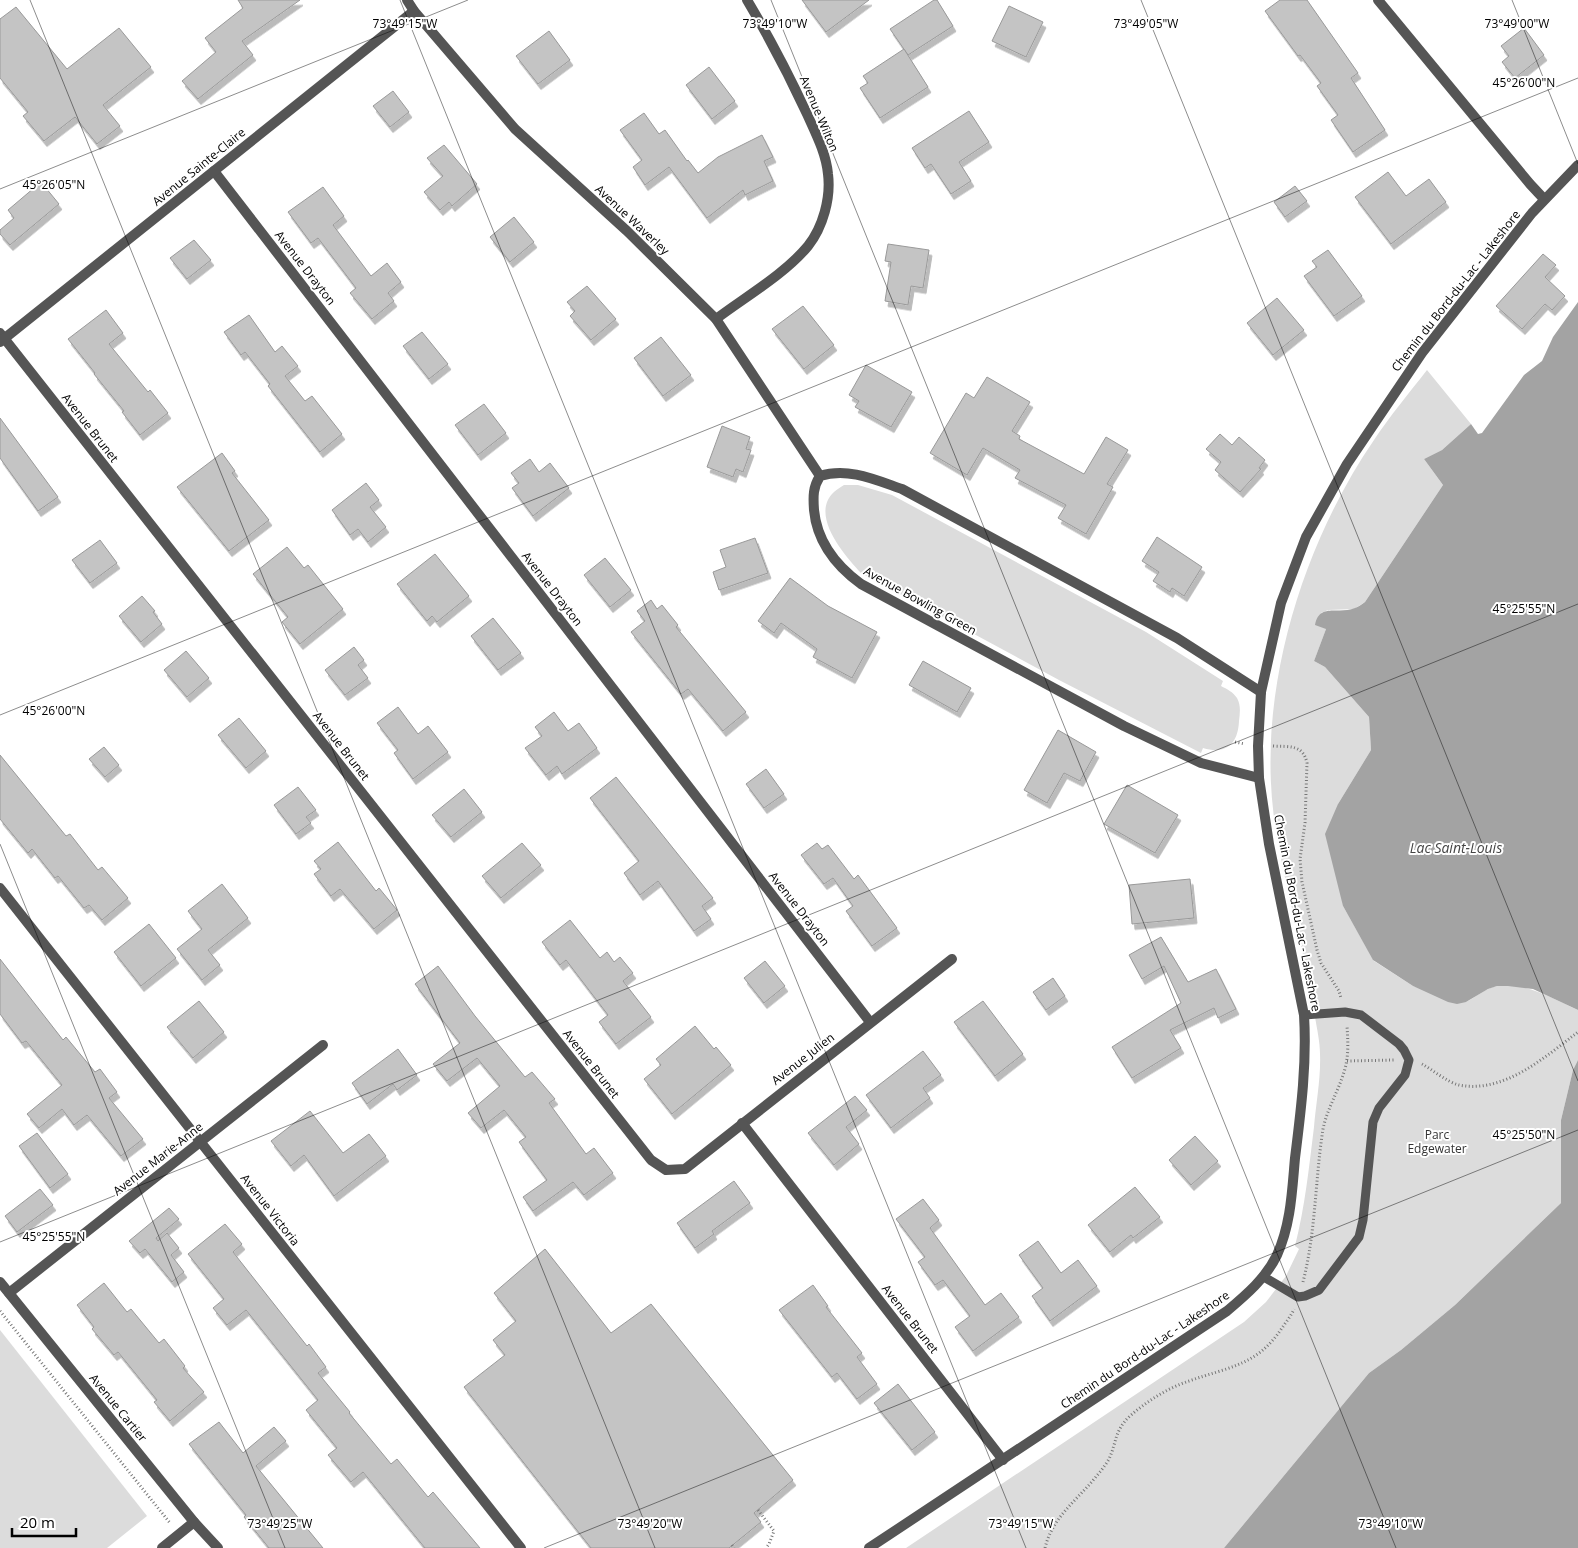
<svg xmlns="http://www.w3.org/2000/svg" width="1578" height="1548" font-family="'Open Sans',sans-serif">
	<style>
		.green { fill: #dcdcdc }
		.water { fill: #a3a3a3 }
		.building { fill: #c4c4c4; stroke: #999; filter: url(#shadow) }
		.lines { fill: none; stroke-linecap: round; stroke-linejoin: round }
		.path { stroke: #777; stroke-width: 3; stroke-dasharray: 1 2.5; stroke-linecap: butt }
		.service { stroke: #555; stroke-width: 9 }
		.minor { stroke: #555; stroke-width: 10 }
		.tertiary { stroke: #555; stroke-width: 10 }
		.ticks { fill: none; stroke: #000; stroke-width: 1; stroke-opacity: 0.45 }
		.labels { text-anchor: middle; stroke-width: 4; stroke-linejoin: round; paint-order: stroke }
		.street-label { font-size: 12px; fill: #000; stroke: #fff }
		.park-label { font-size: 12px; fill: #333; stroke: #fff }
		.water-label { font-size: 14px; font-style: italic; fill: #444; stroke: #fff }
		.ticks-label { font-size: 12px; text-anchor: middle; fill: #000; stroke: #fff; stroke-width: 4; stroke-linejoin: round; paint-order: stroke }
	</style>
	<defs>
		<filter id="shadow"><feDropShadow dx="3" dy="5.5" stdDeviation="0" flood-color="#0004"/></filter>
	</defs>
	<rect width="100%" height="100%" fill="#fff"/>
	<g class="green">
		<path d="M1427,370L1471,424L1442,450L1424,459L1443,485L1365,602L1354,609L1328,610L1321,613L1326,629L1314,661L1325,667L1369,717L1371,750L1338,804L1343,906L1374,961L1413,986L1466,1002C1476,997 1486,988 1497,986C1524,981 1554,999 1578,1010V1060L1573,1070L1561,1120V1203L1455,1305L1401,1350L1369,1373L1224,1548H906L1244,1322L1266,1302L1286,1276L1299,1249L1295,1246C1305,1207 1309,1167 1314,1127C1316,1103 1321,1078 1320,1054C1320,1042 1317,1029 1315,1017C1306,954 1286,894 1276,831C1254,700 1300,548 1374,440C1390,416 1409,393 1427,370Z"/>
		<path d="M844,485H858L892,495L1146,632L1223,681L1221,686C1227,689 1233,692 1237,698C1241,705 1240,713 1239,721C1238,744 1226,755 1203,748L1201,753L1059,680L861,573C845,556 809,515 834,492C837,489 841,487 844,485Z"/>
		<path d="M0,1330L147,1516L107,1548H0Z"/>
	</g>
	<g class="water">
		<path d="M1578,302V1010L1533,989L1508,986H1497L1488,989L1466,1002L1457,1004L1448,1002L1413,986L1373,960L1343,906L1325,834L1338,804L1371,750L1369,717L1325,667L1314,661L1326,629L1315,625C1319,602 1339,615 1355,608C1358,607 1362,604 1365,602L1443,485L1424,459L1442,450L1471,424L1478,434L1482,433L1524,375L1542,361L1553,337Z"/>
		<path d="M1578,1060V1548H1224L1369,1373L1401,1350L1455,1305L1561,1203V1120L1573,1070Z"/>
	</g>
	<g class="building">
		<path d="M238,0H300L242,41L253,55L198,99L182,81L216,52L205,38L243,8Z"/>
		<path d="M802,0H869L826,32Z"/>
		<path d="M934,0H937L953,26L908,55L890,29Z"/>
		<path d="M1280,0H1307L1358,73L1351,78L1385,130L1353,152L1331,120L1338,115L1317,86L1321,83L1300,55L1298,56L1265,11Z"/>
		<path d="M1009,6L1043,22L1026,57L992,41Z"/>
		<path d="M16,7L67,69L119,28L151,67L103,105L120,126L97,144L75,117L44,141L23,116L28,112L0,78V19Z"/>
		<path d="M1524,28L1544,55L1515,78L1502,62L1509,56L1501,46Z"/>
		<path d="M549,31L570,60L538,84L516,56Z"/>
		<path d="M904,49L928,87L880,118L860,88L868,83L863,76Z"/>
		<path d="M709,67L735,101L712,119L686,85Z"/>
		<path d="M393,91L409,112L390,127L373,106Z"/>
		<path d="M969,111L989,142L959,162L971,181L951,194L931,164L925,168L912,148Z"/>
		<path d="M644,113L659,134L665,130L687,161L688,160L698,173L718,157L762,135L773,157L764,161L773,181L745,195L743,190L707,218L669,167L645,185L633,167L642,160L620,130Z"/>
		<path d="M444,145L477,184L452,206L449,202L440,210L424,192L443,176L427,158Z"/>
		<path d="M1388,172L1406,196L1429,179L1446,202L1391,244L1355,197Z"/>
		<path d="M41,182L59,204L10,245L0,234V230L14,218L8,210Z"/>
		<path d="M1295,186L1307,201L1285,217L1274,202Z"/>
		<path d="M323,187L344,216L333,225L371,276L387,263L401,282L388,293L394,301L372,319L350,293L356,288L318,238L311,243L288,212Z"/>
		<path d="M514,217L534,242L510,262L490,237Z"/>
		<path d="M194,240L211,260L187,279L170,258Z"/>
		<path d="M888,244L929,250L923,288L911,286L908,305L885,301L891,262L885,261Z"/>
		<path d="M1328,250L1362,296L1334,316L1304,276L1317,267L1312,261Z"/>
		<path d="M1543,254L1556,265L1545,277L1565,296L1552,310L1545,304L1522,329L1496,306Z"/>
		<path d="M587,286L616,319L591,340L570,316L575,311L567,302Z"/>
		<path d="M1277,298L1304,330L1273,355L1247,323Z"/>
		<path d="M803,306L834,345L804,369L772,329Z"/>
		<path d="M106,310L123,333L109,344L148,392L150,390L168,413L140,435L122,412L124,411L94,374L95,373L68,339Z"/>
		<path d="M249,315L275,352L282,346L298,366L285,376L305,401L312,396L342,434L320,452L268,386L270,384L245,352L241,355L224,332Z"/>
		<path d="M422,332L448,364L429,379L403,346Z"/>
		<path d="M661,337L691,375L663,396L634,358Z"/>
		<path d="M866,365L912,392L891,427L855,407L859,401L849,395Z"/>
		<path d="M987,377L1030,402L1012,431L1020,436L1019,439L1084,474L1106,437L1128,450L1107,484L1113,487L1086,534L1058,518L1066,505L1015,478L1020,470L983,448L967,475L930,453L966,393L974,398Z"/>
		<path d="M484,404L506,433L478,455L455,425Z"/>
		<path d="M0,418L58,497L38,511L0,458Z"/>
		<path d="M722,426L750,437L746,449L751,450L743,472L736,469L733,477L707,467Z"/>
		<path d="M1220,434L1232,445L1239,437L1265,460L1259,468L1261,469L1240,492L1215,470L1221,462L1206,449Z"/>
		<path d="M222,453L235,471L232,473L269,520L229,551L177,487Z"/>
		<path d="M530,459L539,472L550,463L569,488L533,516L512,488L519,483L511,473Z"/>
		<path d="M366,483L379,500L370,507L386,527L368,542L358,529L350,535L332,510Z"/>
		<path d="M1157,537L1202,567L1184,596L1172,588L1170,592L1153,581L1159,572L1142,561Z"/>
		<path d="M755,538L768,573L719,590L713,572L726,567L720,550Z"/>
		<path d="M100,540L117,563L90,583L72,560Z"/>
		<path d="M287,547L304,568L308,565L343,609L300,644L282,622L288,617L253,574Z"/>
		<path d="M435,554L469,596L437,622L432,616L427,621L397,584Z"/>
		<path d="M605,558L631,590L610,607L584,575Z"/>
		<path d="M790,578L828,606L877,632L852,678L813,657L817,649L781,623L774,633L758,621Z"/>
		<path d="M142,596L155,611L153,612L162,624L141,642L119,616Z"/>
		<path d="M651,600L657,609L662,605L678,625L676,627L746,712L723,731L688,689L681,694L631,632L645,621L637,611Z"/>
		<path d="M493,618L521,653L498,670L471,636Z"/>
		<path d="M354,647L364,660L358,665L368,678L345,695L325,670Z"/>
		<path d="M186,651L209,678L187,697L164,670Z"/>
		<path d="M923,661L971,688L957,712L909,685Z"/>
		<path d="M398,707L418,734L428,726L448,752L413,779L394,753L398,750L377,723Z"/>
		<path d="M554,712L568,731L579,723L597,748L562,774L557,766L546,775L525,748L542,736L535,727Z"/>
		<path d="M239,718L266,751L246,768L218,735Z"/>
		<path d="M1058,730L1096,752L1080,781L1064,773L1047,803L1024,790Z"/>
		<path d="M104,747L119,765L105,777L89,759Z"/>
		<path d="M0,755L66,836L70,834L98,870L102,867L128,898L102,920L89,905L84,908L58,876L55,878L32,849L28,853L0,819Z"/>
		<path d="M766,769L784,794L764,808L746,784Z"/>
		<path d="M616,777L713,898L702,906L711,919L694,931L658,881L640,895L624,873L639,861L590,798Z"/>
		<path d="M1127,785L1178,815L1155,853L1104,824Z"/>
		<path d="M298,787L316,810L306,817L311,823L296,834L274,805Z"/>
		<path d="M464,789L482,812L451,837L432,815Z"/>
		<path d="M338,842L376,891L379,888L397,910L374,929L340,889L331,896L314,874L321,869L314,861Z"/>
		<path d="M522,843L541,865L501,898L482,876Z"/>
		<path d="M817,843L822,849L828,845L854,879L858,875L897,928L872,946L846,911L853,906L833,878L824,884L801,855Z"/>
		<path d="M1190,879L1194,918L1132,924L1129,885Z"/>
		<path d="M222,884L248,918L208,950L220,965L202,980L177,949L202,929L188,911Z"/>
		<path d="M570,920L600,958L607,952L614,962L620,957L633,973L623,981L651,1017L616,1044L599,1022L608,1015L566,960L560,965L542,942Z"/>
		<path d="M149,924L176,958L141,986L114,952Z"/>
		<path d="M1161,937L1188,982L1216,969L1236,1009L1218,1018L1214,1008L1170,1030L1181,1048L1132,1078L1112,1047L1181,1003L1164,966L1142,979L1129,955Z"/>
		<path d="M0,959L63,1040L66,1037L95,1072L100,1069L117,1092L109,1098L143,1139L121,1156L87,1115L74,1125L62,1109L39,1128L27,1114L62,1085L26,1041L22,1043L0,1014Z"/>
		<path d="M765,961L785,986L764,1003L744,978Z"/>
		<path d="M438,966L475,1016L525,1077L532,1072L555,1099L549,1103L586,1154L594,1148L613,1173L584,1195L573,1182L533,1211L523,1197L547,1180L519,1142L526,1137L504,1110L481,1128L468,1113L500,1086L477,1058L447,1081L433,1064L460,1043L415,984Z"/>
		<path d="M1053,978L1065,996L1046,1010L1033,992Z"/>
		<path d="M199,1001L224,1032L193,1058L167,1027Z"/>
		<path d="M983,1001L1023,1054L995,1076L954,1022Z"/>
		<path d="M695,1026L714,1049L716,1047L731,1065L672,1114L644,1079L661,1065L656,1059Z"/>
		<path d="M398,1049L417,1075L397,1090L393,1084L367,1104L352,1083Z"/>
		<path d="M923,1051L941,1075L923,1088L930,1098L891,1128L866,1095Z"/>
		<path d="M855,1096L867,1110L846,1127L859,1144L834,1165L808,1133Z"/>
		<path d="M310,1111L343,1153L369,1134L386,1156L334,1196L304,1155L291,1166L271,1141Z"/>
		<path d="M37,1133L68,1174L50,1188L19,1146Z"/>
		<path d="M1195,1136L1218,1161L1191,1185L1169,1160Z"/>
		<path d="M734,1181L750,1203L712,1231L714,1234L695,1248L677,1223Z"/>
		<path d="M1135,1187L1160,1217L1133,1238L1131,1235L1110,1252L1088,1225Z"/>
		<path d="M40,1189L53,1205L17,1232L5,1216Z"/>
		<path d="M923,1199L939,1220L930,1228L985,1305L1001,1293L1019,1317L973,1351L955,1327L970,1316L943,1280L935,1285L918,1262L925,1257L896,1219Z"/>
		<path d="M169,1208L179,1219L156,1238L158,1241L167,1233L179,1248L171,1255L184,1272L172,1282L145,1249L140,1253L129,1241Z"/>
		<path d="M225,1224L242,1244L233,1252L307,1346L309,1344L326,1367L318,1373L350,1412L349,1413L391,1464L397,1459L428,1497L433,1492L480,1548H425L363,1472L351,1482L328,1455L337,1448L306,1410L318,1400L246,1310L227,1325L213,1308L224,1299L188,1254Z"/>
		<path d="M1038,1241L1061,1273L1078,1260L1097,1286L1050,1321L1032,1296L1043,1288L1019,1255Z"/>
		<path d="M545,1249L611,1333L651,1304L793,1480L754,1513L761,1522L729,1548H591L464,1387L505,1355L493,1340L516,1321L494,1293Z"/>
		<path d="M104,1283L127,1312L131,1309L159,1343L164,1339L185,1366L183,1368L204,1392L170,1421L154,1402L157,1400L118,1352L114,1355L92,1329L94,1327L77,1305Z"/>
		<path d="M813,1285L828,1306L826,1307L862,1353L857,1357L877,1384L857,1399L837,1373L832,1377L779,1310Z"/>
		<path d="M898,1384L935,1432L912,1450L874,1403Z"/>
		<path d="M219,1422L243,1453L274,1427L286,1441L256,1466L323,1548H269L244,1517L246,1515L189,1444Z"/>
	</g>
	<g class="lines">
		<g class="path">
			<path d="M1235,742L1245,744"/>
			<path d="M1273,746C1289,747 1303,744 1307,763L1305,823L1300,859L1302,882L1317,950L1321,963L1339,991L1341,998"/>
			<path d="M1347,1061L1394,1060"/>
			<path d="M1422,1064C1433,1070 1447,1082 1459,1085C1504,1094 1545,1057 1578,1032"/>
			<path d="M1303,1282C1316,1231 1315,1180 1323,1129C1327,1109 1338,1092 1344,1072C1349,1057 1348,1041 1347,1026"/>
			<path d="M0,1311L170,1523"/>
			<path d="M758,1510L774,1531L769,1544L766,1548"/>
			<path d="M732,1545L734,1548"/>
			<path d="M1045,1548C1052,1518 1076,1501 1095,1478C1100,1472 1105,1466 1109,1459C1117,1442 1114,1431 1130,1416C1147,1401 1168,1388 1189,1381C1228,1367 1257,1366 1282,1328C1286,1322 1291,1316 1294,1309"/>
		</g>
		<path class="service" d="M1264,1277L1298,1297L1305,1296L1319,1290L1359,1237L1363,1220L1373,1122L1379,1108L1405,1075L1409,1060L1404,1050L1399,1044L1361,1015L1345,1012L1304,1015"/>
		<g class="minor">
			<path d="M407,0L414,11L515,129L627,231L716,319L820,476"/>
			<path d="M1378,0L1530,184L1544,199"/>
			<path d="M214,171L870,1022"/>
			<path d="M716,319C745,297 785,274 808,246C823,227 831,198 828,174C826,153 816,134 807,114C789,75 769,37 747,0"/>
			<path d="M0,333L651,1160L666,1170L685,1169L952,959"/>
			<path d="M0,342L414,11"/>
			<path d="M1259,778L1201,763L1124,726L861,584C835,565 817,542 814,510C813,496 813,487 820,476C848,467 876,480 902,489L1177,638L1261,692"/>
			<path d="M0,888L521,1548"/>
			<path d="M742,1123L1003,1460"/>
			<path d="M9,1293L323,1045"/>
			<path d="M162,1548L194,1522"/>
		</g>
		<g class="tertiary">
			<path d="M0,1282L194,1522L218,1548"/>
			<path d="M869,1548L1227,1311C1246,1295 1266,1278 1277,1255C1291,1224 1292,1191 1295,1158C1301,1110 1307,1063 1304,1015L1269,844L1259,778L1258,746L1261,692L1281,603L1306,537L1347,464L1422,353L1532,213L1578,165"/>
		</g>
	</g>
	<path class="ticks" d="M30,0L655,1548M400,0L1026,1548M771,0L1396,1548M1141,0L1578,1081M1512,0L1578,164M0,189L468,0M0,715L1578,78M0,844L285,1548M0,1242L1578,604M544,1548L1578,1130"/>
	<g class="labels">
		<g class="street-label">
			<text transform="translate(819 114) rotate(67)" y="4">Avenue Wilton</text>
			<text transform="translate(199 167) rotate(-39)" y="4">Avenue Sainte-Claire</text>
			<text transform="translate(632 220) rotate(43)" y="4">Avenue Waverley</text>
			<text transform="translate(305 268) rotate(52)" y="4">Avenue Drayton</text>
			<text transform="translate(1456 291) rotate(-52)" y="4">Chemin du Bord-du-Lac - Lakeshore</text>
			<text transform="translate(90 428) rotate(52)" y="4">Avenue Brunet</text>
			<text transform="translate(552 589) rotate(52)" y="4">Avenue Drayton</text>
			<text transform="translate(920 601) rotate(29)" y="4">Avenue Bowling Green</text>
			<text transform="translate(341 746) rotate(52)" y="4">Avenue Brunet</text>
			<text transform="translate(799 909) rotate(52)" y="4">Avenue Drayton</text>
			<text transform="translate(1297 913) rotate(79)" y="4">Chemin du Bord-du-Lac - Lakeshore</text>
			<text transform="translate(803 1059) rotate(-38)" y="4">Avenue Julien</text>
			<text transform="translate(591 1064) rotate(52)" y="4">Avenue Brunet</text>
			<text transform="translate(158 1159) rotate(-38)" y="4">Avenue Marie-Anne</text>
			<text transform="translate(270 1210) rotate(52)" y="4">Avenue Victoria</text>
			<text transform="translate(910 1319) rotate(52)" y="4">Avenue Brunet</text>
			<text transform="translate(1145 1350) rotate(-34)" y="4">Chemin du Bord-du-Lac - Lakeshore</text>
			<text transform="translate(118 1408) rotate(51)" y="4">Avenue Cartier</text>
		</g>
		<g class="park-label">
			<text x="1437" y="1139">Parc<tspan x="1437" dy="14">Edgewater</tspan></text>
		</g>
		<g class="water-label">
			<text x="1456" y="853">Lac Saint-Louis</text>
		</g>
	</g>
	<g class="ticks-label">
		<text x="405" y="28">73°49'15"W</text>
		<text x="775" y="28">73°49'10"W</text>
		<text x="1146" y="28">73°49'05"W</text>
		<text x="1517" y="28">73°49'00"W</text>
		<text x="1524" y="87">45°26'00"N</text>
		<text x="54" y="189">45°26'05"N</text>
		<text x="1524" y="613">45°25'55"N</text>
		<text x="54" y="715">45°26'00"N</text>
		<text x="1524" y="1139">45°25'50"N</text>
		<text x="54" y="1241">45°25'55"N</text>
		<text x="280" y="1528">73°49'25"W</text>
		<text x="650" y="1528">73°49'20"W</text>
		<text x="1021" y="1528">73°49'15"W</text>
		<text x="1391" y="1528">73°49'10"W</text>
	</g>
	<path d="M12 1528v8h64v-8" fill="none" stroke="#000000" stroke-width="2.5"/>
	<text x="20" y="1528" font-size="15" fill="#000000" stroke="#ffffff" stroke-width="4" paint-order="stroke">20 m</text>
</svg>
